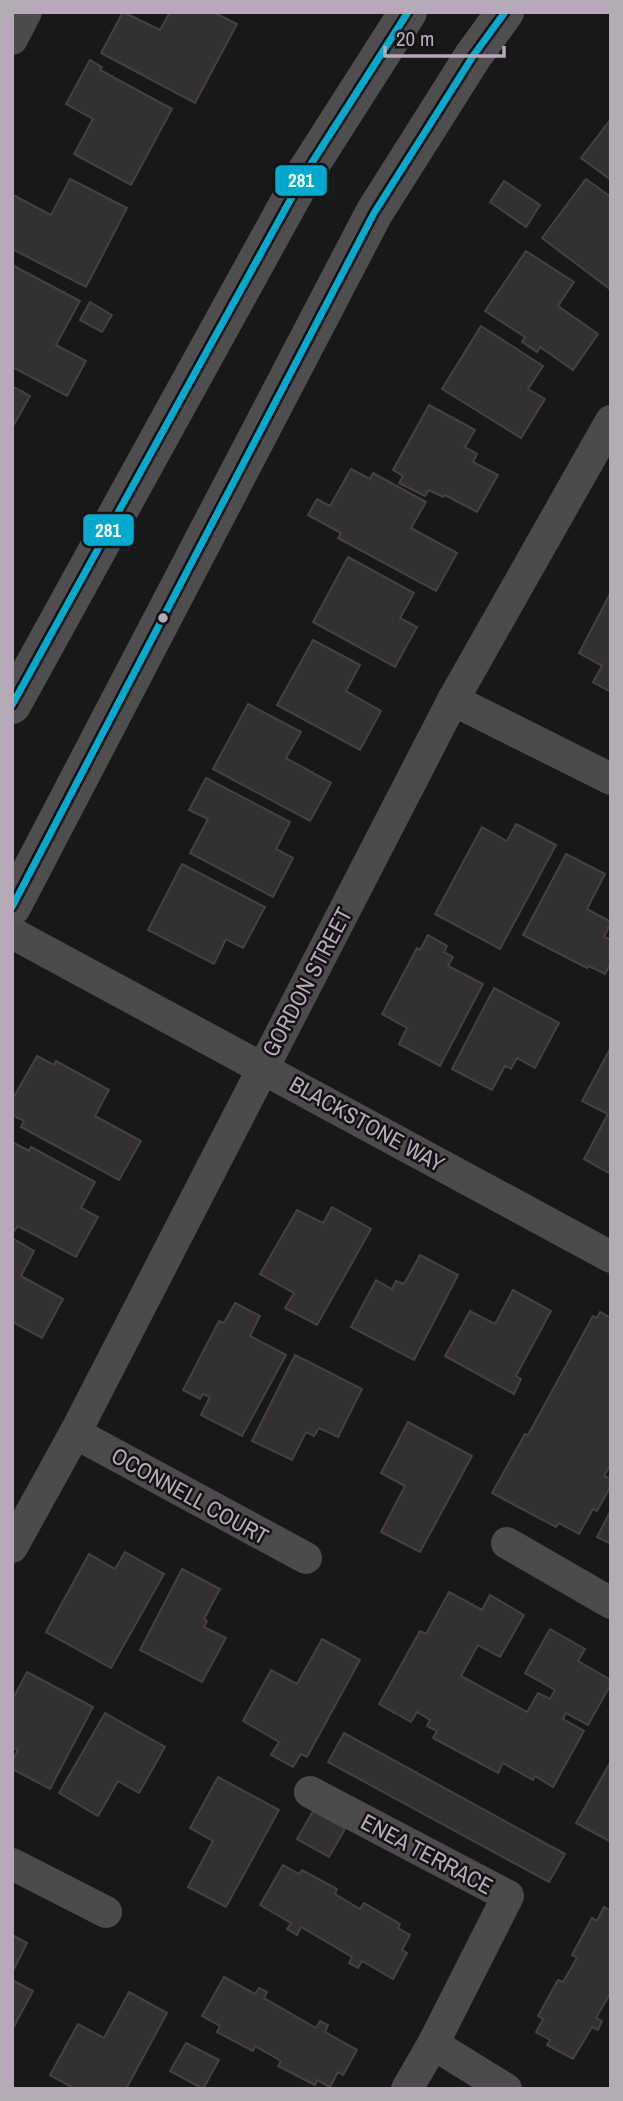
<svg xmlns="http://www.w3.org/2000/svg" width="623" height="2101" font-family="'Archivo Narrow',sans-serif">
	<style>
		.building { fill: #323031; stroke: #444044; stroke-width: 2 }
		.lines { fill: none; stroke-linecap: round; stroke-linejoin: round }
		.minor { stroke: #4d4a4e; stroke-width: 32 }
		.secondary { stroke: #504d50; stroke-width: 38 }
		.bus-1-casing { stroke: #141213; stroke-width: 12 }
		.bus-1 { stroke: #00a9ce; stroke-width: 7 }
		.bus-dot { fill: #b6a9b8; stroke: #141213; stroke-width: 2.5 }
		.labels { text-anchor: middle; stroke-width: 5; stroke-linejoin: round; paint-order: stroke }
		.street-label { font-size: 23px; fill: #b6a9b8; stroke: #141213 }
		.line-badge { stroke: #141213; stroke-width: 2.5 }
		.badge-label { font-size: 19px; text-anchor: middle; font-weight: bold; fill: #fff }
	</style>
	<rect width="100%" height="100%" fill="#181818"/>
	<g class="building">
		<path d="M123,12L160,30L170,12H213L237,24L195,103L101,53Z"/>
		<path d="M90,60L102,67L100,70L172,109L131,185L74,154L93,119L66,104Z"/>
		<path d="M611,119V180L581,158Z"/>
		<path d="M70,179L127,208L86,287L12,249L13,195L51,215Z"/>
		<path d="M586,179L611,197V290L542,238Z"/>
		<path d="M504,181L540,205L526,227L490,202Z"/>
		<path d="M526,251L574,282L558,306L598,334L573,370L540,347L537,352L522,342L525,337L485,311Z"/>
		<path d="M12,265L80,301L56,345L86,361L67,396L12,367Z"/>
		<path d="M90,302L112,315L102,332L80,320Z"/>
		<path d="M481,326L543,366L528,389L545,399L521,438L442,389Z"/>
		<path d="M12,386L30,396L12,428Z"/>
		<path d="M429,405L475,430L465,447L477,454L473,462L498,475L477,512L445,495L443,497L429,490L425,496L399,483L403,476L393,470Z"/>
		<path d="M351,469L370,479L373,473L426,502L411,528L457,553L436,591L338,538L341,533L308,515L317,499L330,506Z"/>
		<path d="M348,557L414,593L400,618L417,627L395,667L313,622Z"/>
		<path d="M611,592V692L593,682L602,666L579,653Z"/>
		<path d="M313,640L360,665L346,691L381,711L360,750L277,705Z"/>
		<path d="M248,704L301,732L286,758L331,783L310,821L213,769Z"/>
		<path d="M206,778L290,822L276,849L293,858L273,897L190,853L208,819L189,810Z"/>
		<path d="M516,824L556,845L500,949L435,914L482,827L507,841Z"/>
		<path d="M566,854L605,874L587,909L611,922L604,937L611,940V963L605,974L589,966L587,968L523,935Z"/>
		<path d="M182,864L265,907L243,948L226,939L214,964L148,930Z"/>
		<path d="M428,935L447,946L444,952L453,957L448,966L483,984L440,1066L399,1044L407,1028L382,1014L417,948L420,950Z"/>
		<path d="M494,988L559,1023L535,1068L517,1058L511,1069L505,1066L492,1090L452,1069Z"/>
		<path d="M610,1049H611V1174L584,1159L608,1114L582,1101Z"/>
		<path d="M37,1056L54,1065L56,1061L109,1090L95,1116L141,1141L119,1180L21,1127L24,1121L12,1115V1100Z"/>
		<path d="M12,1142L29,1151L31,1147L95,1182L81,1208L98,1217L76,1257L18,1226L12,1234Z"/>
		<path d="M332,1207L371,1229L317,1325L285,1308L294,1293L260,1274L297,1210L323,1223Z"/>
		<path d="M12,1238L34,1251L21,1276L63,1299L42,1338L12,1322Z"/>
		<path d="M420,1255L458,1275L414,1360L351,1327L376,1280L392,1289L396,1281L404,1284Z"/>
		<path d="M513,1290L551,1311L516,1376L521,1379L514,1394L445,1356L470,1311L495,1324Z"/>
		<path d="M235,1303L260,1316L250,1336L286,1355L242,1436L201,1415L210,1397L203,1394L200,1399L183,1390L219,1321L224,1323Z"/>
		<path d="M600,1312L611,1318V1464L604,1476L611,1479V1486L597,1511L593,1509L579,1534L559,1523L556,1527L492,1493L525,1434L528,1435L593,1316L597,1318Z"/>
		<path d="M295,1355L362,1389L338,1437L319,1428L314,1436L306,1432L292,1460L252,1441Z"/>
		<path d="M408,1422L472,1456L420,1552L381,1532L405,1486L381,1473Z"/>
		<path d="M611,1510V1544L597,1537Z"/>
		<path d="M125,1552L164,1574L111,1668L46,1632L89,1554L115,1569Z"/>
		<path d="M182,1569L220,1589L204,1619L207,1621L204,1627L226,1638L202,1682L140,1650Z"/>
		<path d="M449,1592L482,1610L490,1595L524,1615L500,1657L478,1645L461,1676L527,1712L538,1693L550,1699L555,1690L525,1673L550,1629L585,1649L578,1661L611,1680V1684L588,1725L566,1713L563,1719L584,1731L553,1787L535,1776L533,1780L503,1763L498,1773L433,1738L437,1731L427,1726L430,1720L417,1712L411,1722L379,1704L420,1631L426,1634Z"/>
		<path d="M322,1639L360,1660L307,1757L301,1754L293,1767L271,1755L279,1742L243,1721L271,1670L297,1684Z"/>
		<path d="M27,1672L93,1707L50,1789L12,1769V1761L18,1750L12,1747V1700Z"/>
		<path d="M105,1713L165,1747L139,1793L118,1781L98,1816L59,1793Z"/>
		<path d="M344,1733L565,1854L549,1882L328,1762Z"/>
		<path d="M611,1761V1842L576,1823Z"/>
		<path d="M218,1777L279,1810L226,1907L188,1887L213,1841L190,1828Z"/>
		<path d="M313,1811L345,1829L329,1857L297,1839Z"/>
		<path d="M283,1865L299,1874L302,1870L337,1889L335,1894L360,1909L364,1903L400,1924L398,1928L410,1935L402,1950L407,1953L393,1979L362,1961L358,1968L349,1963L352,1957L301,1927L297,1935L287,1929L291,1923L260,1905Z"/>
		<path d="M604,1907L611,1911V1992L596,2018L602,2021L598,2030L592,2027L573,2059L547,2045L550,2040L536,2032L543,2019L538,2016L558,1980L563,1982L577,1958L572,1955L592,1918L597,1921Z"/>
		<path d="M12,1935L27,1943L12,1973Z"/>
		<path d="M224,1977L255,1994L259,1988L267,1992L264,1998L316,2028L320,2021L328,2025L325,2032L357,2050L343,2075L338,2072L330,2087L317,2080L315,2085L278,2066L281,2061L255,2046L253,2051L217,2032L220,2026L202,2016Z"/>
		<path d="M12,1980L33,1991L12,2030Z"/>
		<path d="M129,1992L167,2013L126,2089H75L50,2075L78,2024L104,2038Z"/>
		<path d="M186,2043L219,2060L203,2089L170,2071Z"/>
	</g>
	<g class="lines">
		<g class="minor">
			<path d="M12,39L26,12"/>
			<path d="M453,700L611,779"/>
			<path d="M12,933L611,1257"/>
			<path d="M75,1433L306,1558"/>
			<path d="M507,1543L611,1603"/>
			<path d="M12,1547L75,1433L453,700L611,421"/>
			<path d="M310,1792L508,1896L433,2044L407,2089"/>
			<path d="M12,1864L106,1912"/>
			<path d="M433,2044L506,2089"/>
		</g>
		<g class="secondary">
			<path d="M12,705L304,175L408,12"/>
			<path d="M12,907L374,213L473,56L505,12"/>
		</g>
		<defs>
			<g id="bus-1">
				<path d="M12,705L304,175L408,12"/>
				<path d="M12,907L374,213L473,56L505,12"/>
			</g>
		</defs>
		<use href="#bus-1" class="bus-1-casing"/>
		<use href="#bus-1" class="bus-1"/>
	</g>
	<circle class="bus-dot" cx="163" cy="618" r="6"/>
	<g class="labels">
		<g class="street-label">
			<text transform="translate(307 982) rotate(-62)" y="8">GORDON STREET</text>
			<text transform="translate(367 1124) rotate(29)" y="8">BLACKSTONE WAY</text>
			<text transform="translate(190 1496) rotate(29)" y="8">OCONNELL COURT</text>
			<text transform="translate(427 1854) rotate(28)" y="8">ENEA TERRACE</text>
		</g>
	</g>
	<g class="line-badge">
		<rect x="274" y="164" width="54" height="33" rx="7" fill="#00a9ce"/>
		<rect x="82" y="513" width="53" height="34" rx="7" fill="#00a9ce"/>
	</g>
	<g class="badge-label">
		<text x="301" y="187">281</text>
		<text x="108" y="537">281</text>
	</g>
	<rect width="623" height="2101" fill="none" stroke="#b6a9b8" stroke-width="28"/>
	<path d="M385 46v10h119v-10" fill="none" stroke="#b6a9b8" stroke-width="3.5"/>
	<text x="396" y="46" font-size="21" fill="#b6a9b8" stroke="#141213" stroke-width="5" paint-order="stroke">20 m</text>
</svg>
